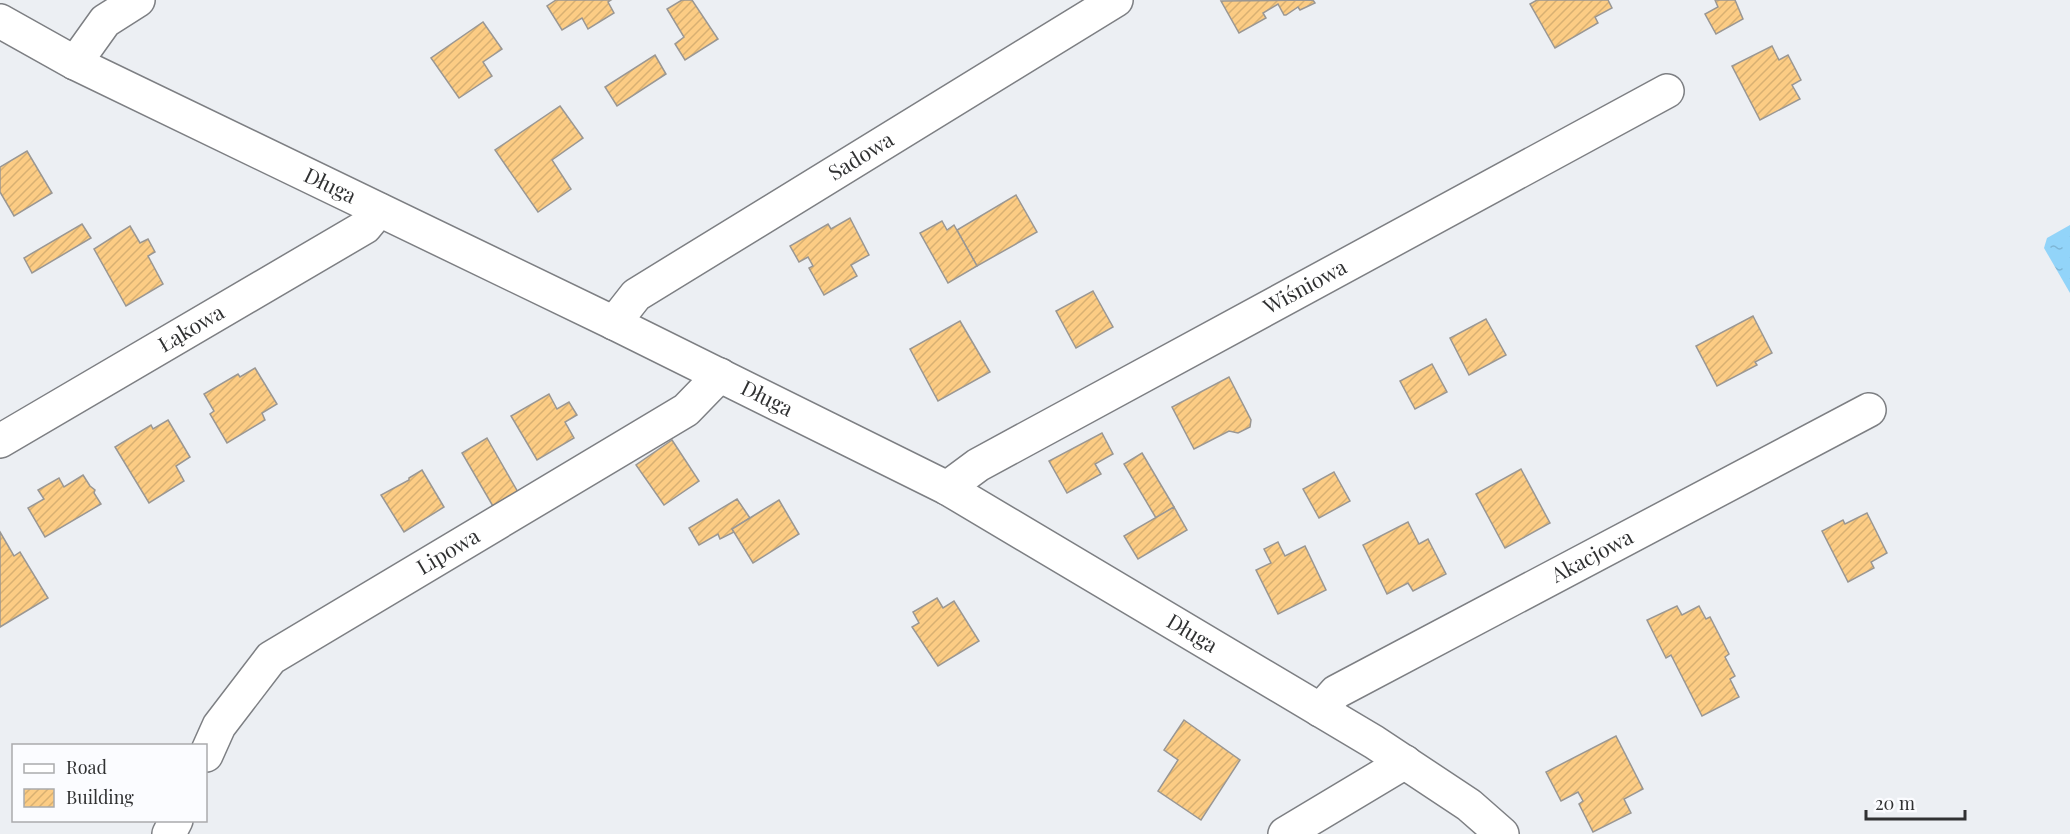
<svg xmlns="http://www.w3.org/2000/svg" width="2070" height="834" font-family="'Playfair Display',serif">
	<style>
		.water { fill: url(#water-ripples) }
		.building { fill: url(#building-hatch); stroke: #9a9793; stroke-width: 1.5 }
		.lines { fill: none; stroke-linecap: round; stroke-linejoin: round }
		.minor-casing { stroke: #7d7f83; stroke-width: 36 }
		.minor { stroke: #fff; stroke-width: 33 }
		.labels { text-anchor: middle; stroke-width: 4.5; stroke-linejoin: round; paint-order: stroke }
		.street-label { font-size: 21px; fill: #303132; stroke: #fbfcff }
	</style>
	<defs>
		<pattern id="water-ripples" width="26" height="14" patternUnits="userSpaceOnUse" patternTransform="scale(1.5)"><rect width="26" height="14" fill="#92d4f9"/><path d="M2 4q2-2 4 0t4 0M15 11q2-2 4 0t4 0" fill="none" stroke="#7eb6d6"/></pattern>
		<pattern id="building-hatch" width="6" height="6" patternUnits="userSpaceOnUse" patternTransform="scale(1.5)"><rect width="6" height="6" fill="#fccc84"/><path d="M-1 1l2-2M0 6l6-6M5 7l2-2" fill="none" stroke="#d8b072"/></pattern>
	</defs>
	<rect width="100%" height="100%" fill="#eceff3"/>
	<path class="water" d="M2070,225V293L2044,248L2047,238Z"/>
	<g class="building">
		<path d="M556,0H611L608,2L614,13L588,29L582,18L562,30L547,6Z"/>
		<path d="M682,0H692L718,39L685,60L675,44L684,37L667,9Z"/>
		<path d="M1313,0L1315,3L1300,10L1298,7L1286,15H1284L1278,4L1263,13L1266,18L1239,33L1221,1Z"/>
		<path d="M1537,0H1608L1612,8L1595,17L1598,23L1555,48L1530,4Z"/>
		<path d="M1715,0H1735L1743,19L1716,34L1705,14L1718,7Z"/>
		<path d="M483,22L502,49L483,62L492,76L459,98L431,58Z"/>
		<path d="M1772,46L1779,60L1788,55L1801,80L1792,85L1800,99L1760,120L1732,66Z"/>
		<path d="M655,55L666,74L617,106L605,87Z"/>
		<path d="M560,106L583,138L552,160L571,189L538,212L495,150Z"/>
		<path d="M27,151L52,193L14,216L0,192V167Z"/>
		<path d="M1016,195L1037,232L977,266L957,230Z"/>
		<path d="M850,218L869,255L851,265L857,276L824,295L809,268L813,266L808,257L799,262L790,246L828,224L831,229Z"/>
		<path d="M942,221L947,230L954,225L977,266L948,283L920,233Z"/>
		<path d="M82,224L91,238L32,273L24,258Z"/>
		<path d="M130,226L140,243L148,239L155,252L148,256L163,284L126,306L94,249Z"/>
		<path d="M1093,291L1113,327L1076,348L1056,311Z"/>
		<path d="M1753,316L1772,353L1755,362L1757,365L1717,386L1696,346Z"/>
		<path d="M1486,319L1506,355L1469,375L1450,338Z"/>
		<path d="M960,321L990,372L938,401L910,349Z"/>
		<path d="M1432,364L1447,392L1415,409L1400,381Z"/>
		<path d="M255,368L277,404L262,413L265,420L227,443L210,414L214,411L204,394L238,374L240,377Z"/>
		<path d="M1229,377L1251,420L1250,427L1238,433L1229,431L1194,449L1172,407Z"/>
		<path d="M549,394L557,409L569,402L577,415L565,422L574,438L537,460L511,416Z"/>
		<path d="M168,420L190,457L176,466L184,481L149,503L115,447L151,425L153,429Z"/>
		<path d="M1102,433L1113,454L1095,464L1101,474L1067,493L1049,461Z"/>
		<path d="M487,438L519,494L494,508L462,453Z"/>
		<path d="M672,440L699,481L664,505L636,465Z"/>
		<path d="M1142,453L1174,507L1156,518L1124,464Z"/>
		<path d="M1521,469L1550,523L1505,548L1476,494Z"/>
		<path d="M422,470L444,507L404,532L381,495L409,480V478Z"/>
		<path d="M1334,472L1350,501L1319,518L1303,489Z"/>
		<path d="M83,475L90,486L95,490L94,493L101,504L45,537L28,508L44,499L38,490L59,478L64,487Z"/>
		<path d="M737,499L750,518L732,529L734,532L720,539L718,534L699,545L689,528Z"/>
		<path d="M779,500L799,534L753,563L732,529Z"/>
		<path d="M1174,507L1187,530L1138,559L1124,536Z"/>
		<path d="M1867,513L1887,553L1871,562L1874,568L1848,582L1822,531L1843,520L1845,524Z"/>
		<path d="M1408,522L1419,544L1428,539L1446,574L1413,591L1408,583L1387,594L1363,545Z"/>
		<path d="M0,532L14,556L20,552L48,598L0,627Z"/>
		<path d="M1278,542L1285,556L1305,546L1326,590L1278,614L1256,570L1271,563L1264,549Z"/>
		<path d="M937,598L943,608L954,601L979,641L938,666L912,627L919,623L913,612Z"/>
		<path d="M1677,606L1682,615L1699,606L1706,619L1710,617L1729,654L1725,657L1735,676L1730,679L1739,697L1702,716L1671,655L1666,658L1647,620Z"/>
		<path d="M1184,720L1240,760L1201,820L1158,791L1178,760L1164,750Z"/>
		<path d="M1616,736L1643,789L1624,799L1631,813L1593,832L1579,804L1583,801L1578,792L1561,801L1546,772Z"/>
	</g>
	<g class="lines">
		<defs>
			<g id="minor">
				<path id="s1" d="M0,21L75,63L614,323L947,488L1374,742L1469,805L1502,834"/>
				<path d="M75,63L105,21L138,0"/>
				<path id="s2" d="M614,323L636,295L1116,0"/>
				<path id="s3" d="M0,441L365,227L379,210"/>
				<path id="s4" d="M947,488L978,465L1667,91"/>
				<path id="s5" d="M1320,710L1336,692L1869,410"/>
				<path id="s6" d="M206,755L219,726L271,658L686,410L720,375"/>
				<path d="M169,834L176,820"/>
				<path d="M1285,834L1405,762"/>
			</g>
		</defs>
		<use href="#minor" class="minor-casing"/>
		<use href="#minor" class="minor"/>
	</g>
	<g class="labels">
		<g class="street-label">
			<text dy="7" stroke="none"><textPath href="#s2" startOffset="300">Sadowa</textPath></text>
			<text dy="7" stroke="none"><textPath href="#s1" startOffset="369">Długa</textPath></text>
			<text dy="7" stroke="none"><textPath href="#s4" startOffset="411">Wiśniowa</textPath></text>
			<text dy="7" stroke="none"><textPath href="#s3" startOffset="222">Łąkowa</textPath></text>
			<text dy="7" stroke="none"><textPath href="#s1" startOffset="855">Długa</textPath></text>
			<text dy="7" stroke="none"><textPath href="#s6" startOffset="324">Lipowa</textPath></text>
			<text dy="7" stroke="none"><textPath href="#s5" startOffset="314">Akacjowa</textPath></text>
			<text dy="7" stroke="none"><textPath href="#s1" startOffset="1341">Długa</textPath></text>
		</g>
	</g>
	<rect x="12" y="744" width="195" height="78" fill="#fbfcff" stroke="#aaabad" stroke-width="1.5"/>
	<rect x="24" y="764" width="30" height="9" fill="#ffffff" stroke="#aaabad" stroke-width="1.5"/>
	<text x="66" y="774" font-size="18" fill="#303132">Road</text>
	<rect x="24" y="789" width="30" height="18" fill="url(#building-hatch)" stroke="#aaabad" stroke-width="1.5"/>
	<text x="66" y="804" font-size="18" fill="#303132">Building</text>
	<path d="M1866 810v9h99v-9" fill="none" stroke="#303132" stroke-width="3"/>
	<text x="1875" y="810" font-size="18" fill="#303132" stroke="#fbfcff" stroke-width="4.5" paint-order="stroke">20 m</text>
</svg>
